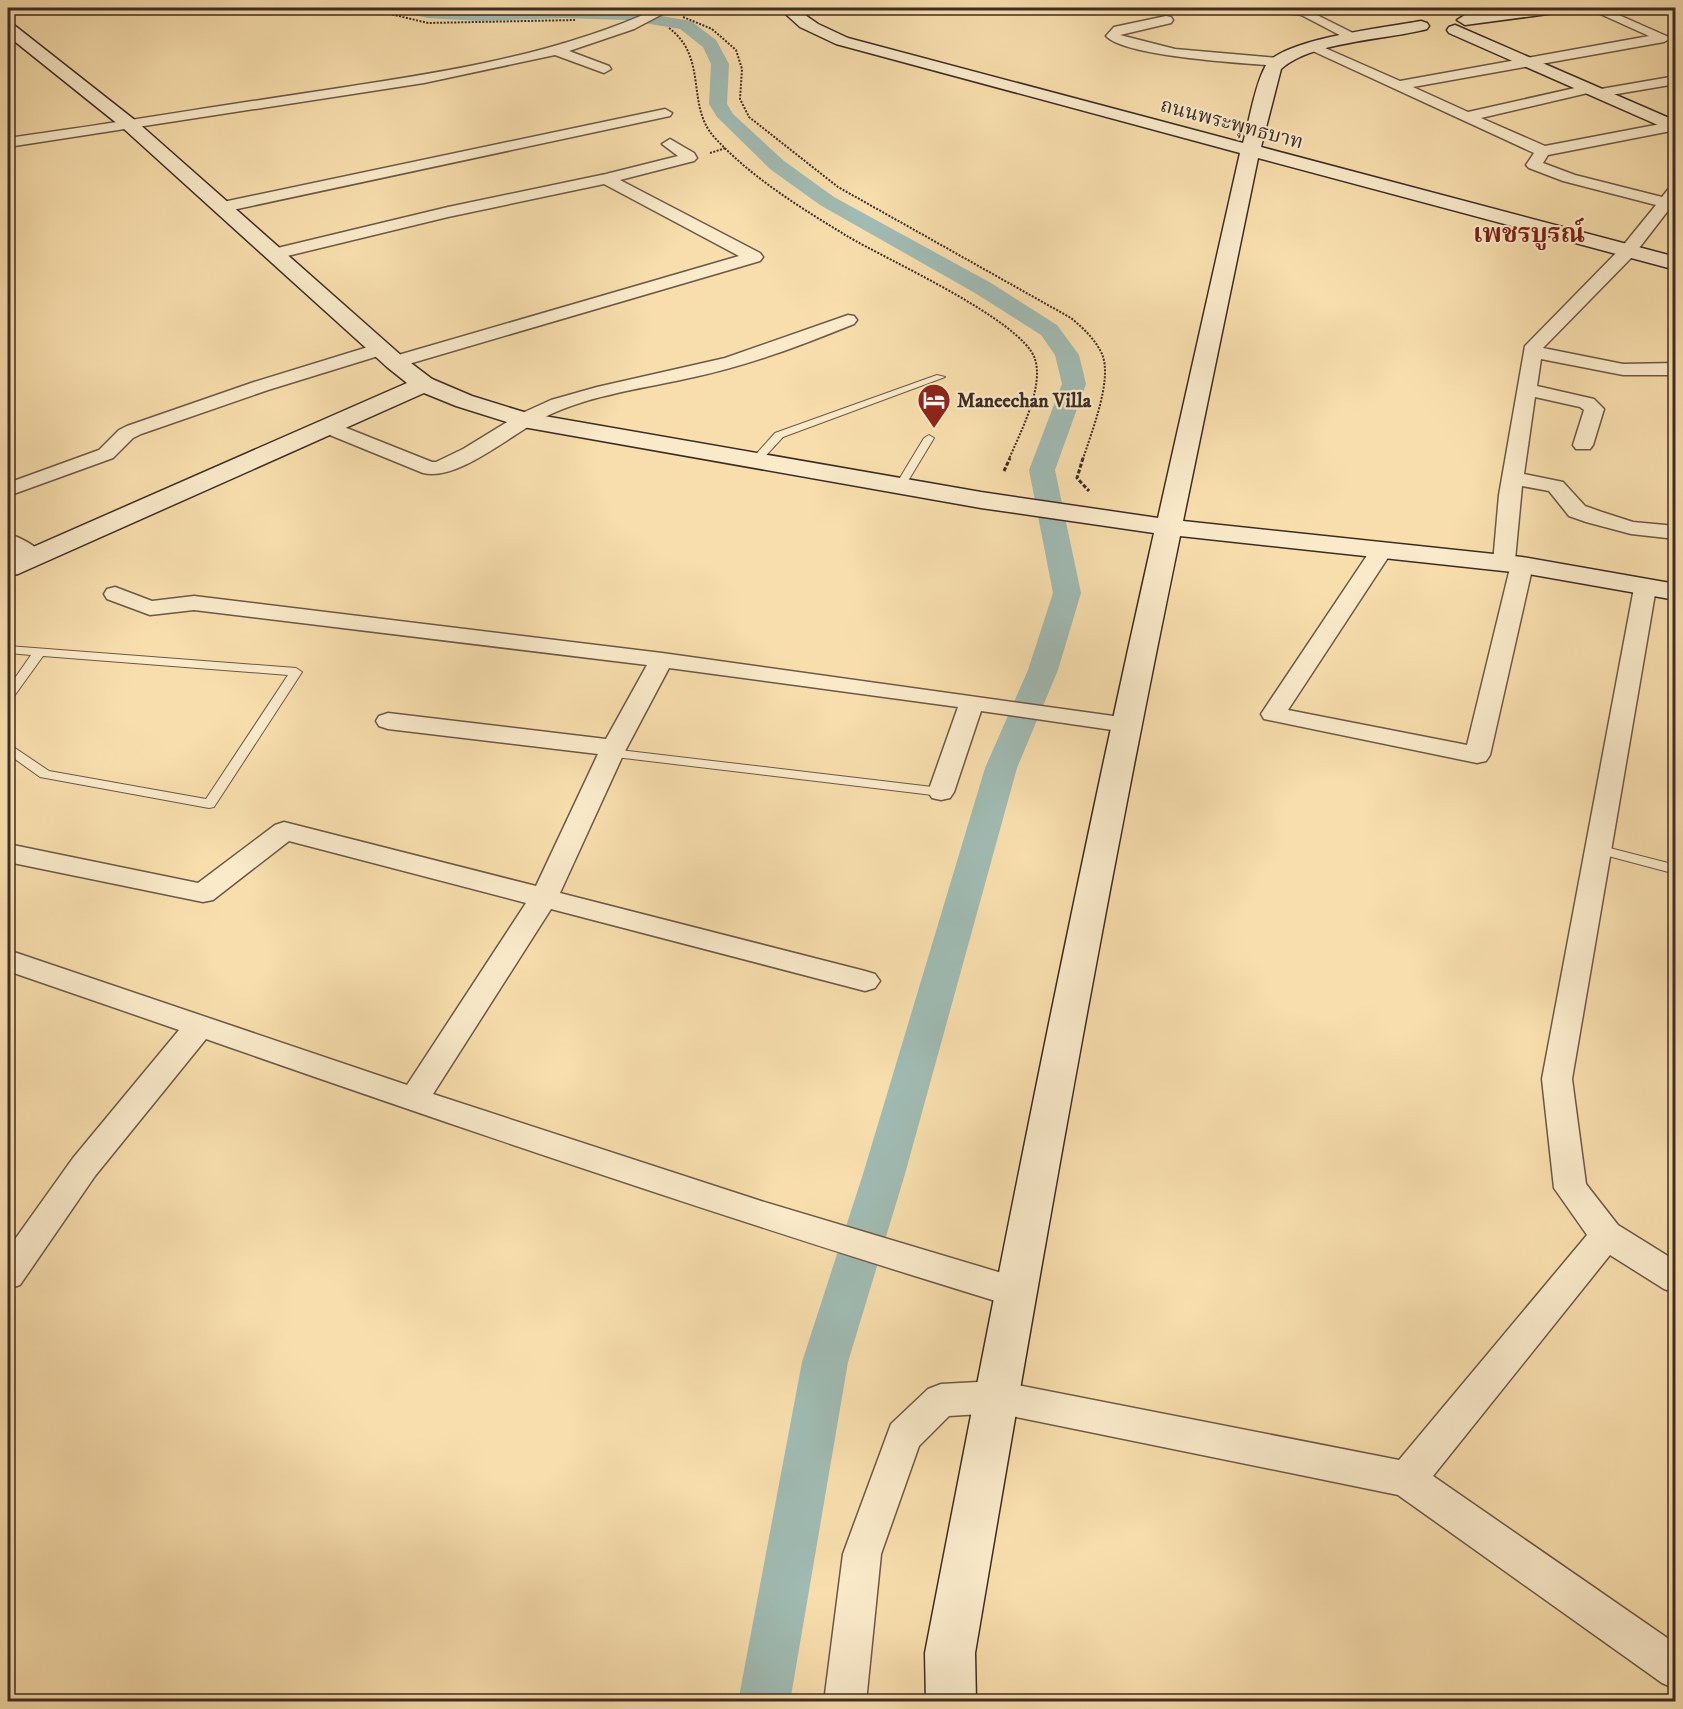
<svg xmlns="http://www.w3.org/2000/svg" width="1683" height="1709" font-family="'IM FELL DW Pica','Noto Serif Thai',serif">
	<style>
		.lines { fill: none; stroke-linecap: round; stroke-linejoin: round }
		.canal { fill: #a0bbb3; fill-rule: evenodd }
		.lane-casing { stroke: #6c5846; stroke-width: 2 }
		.street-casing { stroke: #6c5846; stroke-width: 3 }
		.secondary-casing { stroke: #3d2c24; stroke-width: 3 }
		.path-far1 { stroke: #3d2c24; stroke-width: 2; stroke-dasharray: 2 1.5; stroke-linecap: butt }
		.path { stroke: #3d2c24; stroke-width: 3; stroke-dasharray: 4 2; stroke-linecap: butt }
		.lane { fill: #faeaca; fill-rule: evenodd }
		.street { fill: #faeaca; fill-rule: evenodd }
		.secondary { fill: #faeaca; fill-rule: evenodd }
		.labels { text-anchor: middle; stroke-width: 4.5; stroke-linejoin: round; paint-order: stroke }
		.far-street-label { font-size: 20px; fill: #3d2c24; stroke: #faeaca }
		.far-poi-label { font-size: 20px; font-weight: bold; fill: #3d2c24; stroke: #faeaca; text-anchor: start }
		.far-district-label { font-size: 26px; font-weight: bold; fill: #7a1f14; stroke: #faeaca }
	</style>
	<rect width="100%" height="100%" fill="#f8dead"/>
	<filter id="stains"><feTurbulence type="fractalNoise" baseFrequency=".00333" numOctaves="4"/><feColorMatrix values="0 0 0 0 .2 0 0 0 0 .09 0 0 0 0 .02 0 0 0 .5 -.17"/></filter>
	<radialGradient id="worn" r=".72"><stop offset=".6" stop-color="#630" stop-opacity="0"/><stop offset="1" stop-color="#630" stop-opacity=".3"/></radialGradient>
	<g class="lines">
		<path class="canal" d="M393,8L479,11L562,8L626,10L691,21L716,40L729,64L727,104L733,114L784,161L834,197L991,283L1057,325L1079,355L1086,384L1055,470L1081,593L1058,670L1017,768L905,1174L848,1362L790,1702H738L802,1362L863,1174L985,768L1028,670L1053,593L1029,470L1062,384L1055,355L1041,335L975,293L820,205L770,169L717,117L709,104L711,64L703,47L680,29L626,20L562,18L479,21L428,18L395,11Z"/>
		<defs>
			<g id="lane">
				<path d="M1061,8H1080L1043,13L1040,11Z"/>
				<path d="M1233,8H1253L1311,14L1308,16Z"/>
				<path d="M937,375L945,377L783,437L759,463H751L750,461L775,433Z"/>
				<path d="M929,435L934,438L905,486L900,489L896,488L895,486L924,438Z"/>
				<path d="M8,646L296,668L302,672L214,807L209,808L40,777L8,754V745L12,746L49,771L206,799L288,675L43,656L12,699L8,700V688L31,655L8,653Z"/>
				<path d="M611,749L941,788L947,792L941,796L607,756L605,753Z"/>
				<path d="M1598,845L1676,865V874L1593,852L1591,849L1593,846Z"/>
			</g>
			<g id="street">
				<path d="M659,8H674L634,29L569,51L609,66L611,69L604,73L555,55L424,83L8,147V138C110,124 211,107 313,92C432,74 549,58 659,8Z"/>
				<path d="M1288,8H1303L1361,37L1354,41L1349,40Z"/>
				<path d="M1587,8H1603L1671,38L1664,42L1413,87L1468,112L1588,85L1593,86L1595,90L1676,76V84L1599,97L1594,96L1592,92L1481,118L1545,146L1676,121V130L1548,155L1543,163L1575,175L1662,197L1670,187L1676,185V210L1670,208L1633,256L1543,348L1623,364L1676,363V375H1623L1541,359L1537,386L1594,399L1604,409L1593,445L1590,449H1576L1573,445L1584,410L1580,407L1535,397L1524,474L1563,482L1585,506L1602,512L1633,522L1676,526V539L1631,534L1586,522L1569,516L1549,491L1522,486L1515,560H1530L1533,565L1490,755L1486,761L1477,763L1264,719L1261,714L1374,545L1382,543L1390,545L1393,550L1288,710L1467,745L1510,568H1496L1493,563L1499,495L1525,346L1621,248L1656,205L1563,181L1529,168L1526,165L1534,153L1304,47L1306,44H1316L1400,81L1649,36Z"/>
				<path d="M1166,16L1171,17L1173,20L1171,23L1120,35L1175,49L1278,58L1285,62L1278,66C1246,63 1125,57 1106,36L1114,27Z"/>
				<path d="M665,109L672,113L670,116L223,212L215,207L223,202Z"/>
				<path d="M670,139L694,153L697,158L694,161L620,180L760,253L763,257L760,261L395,368L388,366L386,362L388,358L739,256L604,184L448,217L275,259L269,258L267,254L269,250L448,207L606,174L678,156L662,144Z"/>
				<path d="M848,315L854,316L857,320L854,324C802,345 750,365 694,377C646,388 594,394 549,415C516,430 459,482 423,473L320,431L317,427L320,423H334L432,462H436L463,449L520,414L551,400L597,387L725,358Z"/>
				<path d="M381,343L388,345L390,349L388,353L268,390L141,434L133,438L113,458L8,496V483L99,450L119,430L127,426L254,382Z"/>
				<path d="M8,534C20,537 37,546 44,556L41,561C27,564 19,557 8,550Z"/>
				<path d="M1645,581L1653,583L1656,588L1572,1079L1586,1184L1618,1225L1676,1261V1293L1664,1289L1610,1255L1433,1476L1676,1644V1689L1662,1683L1398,1495L997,1413L949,1416L919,1446L881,1554L866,1702H824L843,1554L891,1424L928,1389L941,1384L997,1381L1399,1460L1587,1235L1554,1188L1542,1079L1634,588L1637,583Z"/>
				<path d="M115,587L152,601L194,596L662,653L1135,719L1138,724L1135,729L1126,732L981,711L954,792L950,798L941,800L932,798L928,792L958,707L669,668L624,753L560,893L865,971L875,974L880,981L875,988L865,991L551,909L433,1094L761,1201L1015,1277L1027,1282L1032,1292L1027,1302L1015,1307C743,1224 474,1133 206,1039L95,1176L20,1285L8,1289V1249L73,1158L179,1030L8,971V950L407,1085L526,903L289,841L213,900L203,902L8,862V844L198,883L275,825L284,822L536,886L598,754L388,729L379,726L376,721L379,716L388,713L606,739L647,665L194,610L150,615L107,599L104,594L107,589Z"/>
			</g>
			<g id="secondary">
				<path d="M779,8H795L818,24L848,38L1243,143C1250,119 1254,88 1265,67C1278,39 1390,27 1421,21L1427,23L1429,26L1427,29C1386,40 1312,41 1281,69L1261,147L1676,257V270L1258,158L1183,521L1522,557L1676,584V600L1522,573L1180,536C1103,907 1038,1280 975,1653L976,1702H926L925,1653C997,1279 1070,905 1154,533L981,508L523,427L456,406L424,393L18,574L8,576V558L407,383L387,367L124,129L8,36V23L14,25L136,121L403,357L432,379L472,396L527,413L981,492L1158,518L1240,153L836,44L800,27Z"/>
				<path d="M1523,8H1563L1555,13L1465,25L1457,20L1465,15Z"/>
				<path d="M1455,25L1676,121V133L1449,33L1447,30L1449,27Z"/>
			</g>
		</defs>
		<use href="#lane" class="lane-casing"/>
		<use href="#street" class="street-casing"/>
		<use href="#secondary" class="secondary-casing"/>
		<g class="path-far1">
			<path d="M365,8L428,23L575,20"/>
			<path d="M476,8H561"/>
			<path d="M600,8H612"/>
			<path d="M683,17L712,29L736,50L742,69L740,99L749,117L838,187L1071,318C1083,328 1095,339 1102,354C1113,380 1091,433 1083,459"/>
			<path d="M669,28C709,58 685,106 715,138C752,178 801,208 847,236C887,260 1022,320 1035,359C1044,388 1020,433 1009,459"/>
			<path d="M710,153L726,148"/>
		</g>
		<g class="path">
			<path d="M1083,458L1077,478L1089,491"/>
			<path d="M1004,471L1010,458"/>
		</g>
		<use href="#lane" class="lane"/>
		<use href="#street" class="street"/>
		<use href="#secondary" class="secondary"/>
	</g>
	<defs>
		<symbol id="hotel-pin" viewBox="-11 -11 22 30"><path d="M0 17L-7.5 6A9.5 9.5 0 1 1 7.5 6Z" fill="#8f2418" stroke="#faeaca"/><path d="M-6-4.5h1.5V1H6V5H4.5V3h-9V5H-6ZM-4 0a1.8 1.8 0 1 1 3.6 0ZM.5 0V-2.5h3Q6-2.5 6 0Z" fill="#fff"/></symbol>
	</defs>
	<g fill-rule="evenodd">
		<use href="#hotel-pin" x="915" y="381" width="38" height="52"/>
	</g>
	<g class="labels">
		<g class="far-street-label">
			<text transform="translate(1232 123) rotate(15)" y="7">ถนนพระพุทธบาท</text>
		</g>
		<g class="far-poi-label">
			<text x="957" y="407">Maneechan Villa</text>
		</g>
		<g class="far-district-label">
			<text x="1529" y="242">เพชรบูรณ์</text>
		</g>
	</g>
	<rect width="1683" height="1709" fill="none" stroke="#f8dead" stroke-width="30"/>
	<rect x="9" y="9" width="1665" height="1691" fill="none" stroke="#3d2c24" stroke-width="3"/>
	<rect x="15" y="15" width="1653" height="1679" fill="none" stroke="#3d2c24" stroke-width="1.5"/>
	<rect width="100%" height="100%" filter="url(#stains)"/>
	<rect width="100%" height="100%" fill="url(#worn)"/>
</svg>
